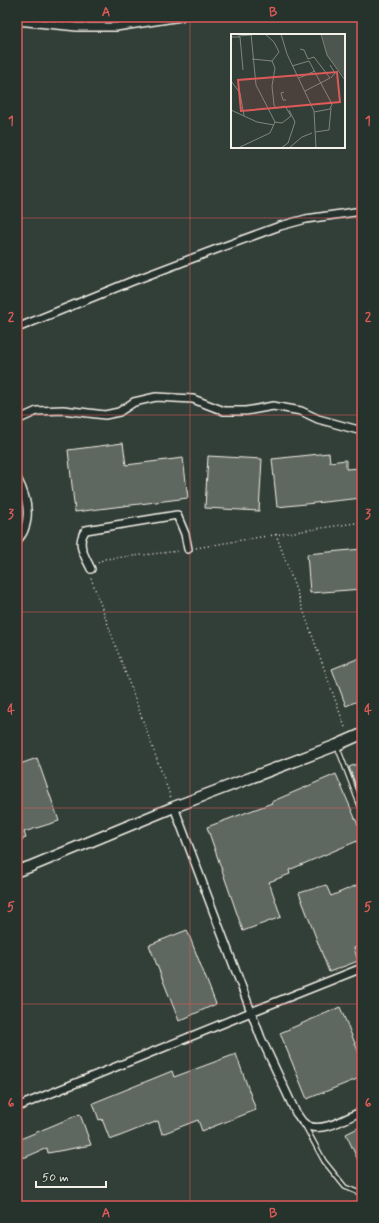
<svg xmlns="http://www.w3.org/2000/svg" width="379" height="1223" font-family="Mynerve,sans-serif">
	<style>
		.building { fill: #5f6861; stroke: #f4f1e8 }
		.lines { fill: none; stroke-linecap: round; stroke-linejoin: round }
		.lane-casing { stroke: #f4f1e8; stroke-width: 6 }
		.street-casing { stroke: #f4f1e8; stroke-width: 10 }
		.secondary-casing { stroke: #f4f1e8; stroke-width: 13 }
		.path { stroke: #f4f1e8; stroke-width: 1.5; stroke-dasharray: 1 3; stroke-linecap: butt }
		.lane { stroke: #26332d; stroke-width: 3.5 }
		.street { stroke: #26332d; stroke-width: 7 }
		.secondary { stroke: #26332d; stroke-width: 10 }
		.grid { fill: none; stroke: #de5a58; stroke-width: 1; stroke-opacity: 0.55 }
		.inset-road { fill: none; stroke: #80867e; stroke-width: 1 }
		.view { fill: #de5a58; fill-opacity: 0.15; stroke: #de5a58; stroke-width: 2 }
		.inset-edge { fill: none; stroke: #f4f1e8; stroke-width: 2 }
		.neatline { fill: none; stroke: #de5a58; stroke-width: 1.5 }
		.grid-label { font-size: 13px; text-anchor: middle; font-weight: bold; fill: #de5a58 }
	</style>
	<rect width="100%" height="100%" fill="#323e38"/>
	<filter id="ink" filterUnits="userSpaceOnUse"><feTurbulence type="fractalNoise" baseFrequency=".025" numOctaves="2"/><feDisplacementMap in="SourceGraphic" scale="8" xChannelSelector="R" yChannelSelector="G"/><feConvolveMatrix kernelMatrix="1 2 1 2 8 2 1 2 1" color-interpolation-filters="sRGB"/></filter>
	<g filter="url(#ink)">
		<g class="building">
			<path d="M123,443L126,465L183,458L188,498L75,512L68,450Z"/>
			<path d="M329,453L330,462L346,460V469L360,468L362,479V498L277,507L272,459Z"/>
			<path d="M208,456L262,459L259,511L205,508Z"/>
			<path d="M362,549V589L310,593L307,554Z"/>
			<path d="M362,657V699L346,706L332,669Z"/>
			<path d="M37,758L59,821L24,832L26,838L17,841V765Z"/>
			<path d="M362,762V800H361L349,767Z"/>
			<path d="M336,774L358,825L362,823V839L289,870L290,874L269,882L281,917L243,931L207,827L272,803L271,802Z"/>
			<path d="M362,883V945L354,948L358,961L329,972L299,893L326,885L331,896Z"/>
			<path d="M187,930L216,1004L179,1021L149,945Z"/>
			<path d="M340,1007L362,1060V1077L307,1099L280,1033Z"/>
			<path d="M236,1054L256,1110L202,1131L198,1120L162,1134L158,1121L110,1140L102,1119L99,1120L93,1103L172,1071L174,1077Z"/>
			<path d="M80,1114L91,1145L48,1153L47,1148L26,1157L17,1158V1145H20L18,1140Z"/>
			<path d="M362,1126V1169L346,1134Z"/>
		</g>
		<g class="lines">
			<defs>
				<g id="lane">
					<path d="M337,746L362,811"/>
					<path d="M305,1126L324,1161L345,1187L362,1194"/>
				</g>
				<g id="street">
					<path d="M17,21L77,27H116L181,17"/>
					<path d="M17,328L130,282L217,249L280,226L306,219L362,211"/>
					<path d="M17,420L37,411L63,410L105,415L119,412L134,402L156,397L193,399L224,411H246L273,406L301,411L318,419L362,431"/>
					<path d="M17,478C25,493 31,513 24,530C23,534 19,538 17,541"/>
					<path d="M91,569C85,556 75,543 86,530L177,515L185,534L188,549"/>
					<path d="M174,807L261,1038L296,1113C299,1116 301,1121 304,1123C318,1136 347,1118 362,1111"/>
					<path d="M17,1107L251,1012L362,968"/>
				</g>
				<path id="secondary" d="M17,871L29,867L174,807L337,745L362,734"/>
			</defs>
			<use href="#lane" class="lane-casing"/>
			<use href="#street" class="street-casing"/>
			<use href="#secondary" class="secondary-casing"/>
			<g class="path">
				<path d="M276,534L346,730"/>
				<path d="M196,548L254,538L362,522"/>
				<path d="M98,563L104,559L180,551"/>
				<path d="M91,578L171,798"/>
			</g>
			<use href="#lane" class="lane"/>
			<use href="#street" class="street"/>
			<use href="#secondary" class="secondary"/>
		</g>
	</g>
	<path class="grid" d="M190,17V1206M17,218H362M17,415H362M17,612H362M17,808H362M17,1004H362"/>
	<g transform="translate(231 34)">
		<rect width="114" height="114" fill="#323e38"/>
		<path d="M91,0H114V44L96,22Z" fill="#4c564f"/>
		<path class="inset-road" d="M34,0L43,8L48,18L41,27L44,34L41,52L43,71L45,74L54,72L60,82L51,89L44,88M50,0L56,20L83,77L85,114M90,0L96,21L114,46M7,2L20,1M0,3H9L12,36M69,15L73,16L77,25M21,25L41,27M99,31L104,39L100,44M61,32L78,27L101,70L99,75L83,78M68,44L84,37M0,47L9,59L13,82M74,57L99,44L83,23L77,25M53,58L50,59L52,66H55M0,76L26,88L43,91M84,98L98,96L100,74M7,114L39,99L44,88L25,51L20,0M50,114L57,109L64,88L58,76M58,114L71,103L81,99"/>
		<path class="view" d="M106,38L109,68L10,77L7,46Z"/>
		<rect width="114" height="114" class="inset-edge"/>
	</g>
	<rect width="379" height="1223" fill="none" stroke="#26332d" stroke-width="44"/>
	<path d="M36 1181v6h70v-6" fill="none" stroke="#f4f1e8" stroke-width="2"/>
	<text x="42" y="1181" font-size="12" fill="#f4f1e8" stroke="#26332d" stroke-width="3" paint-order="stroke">50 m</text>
	<rect x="22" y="22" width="335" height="1179" class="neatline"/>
	<g class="grid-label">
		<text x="106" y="16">A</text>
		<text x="273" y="16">B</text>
		<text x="11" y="125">1</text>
		<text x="368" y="125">1</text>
		<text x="11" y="321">2</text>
		<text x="368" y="321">2</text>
		<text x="11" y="518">3</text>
		<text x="368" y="518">3</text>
		<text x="11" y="714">4</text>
		<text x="368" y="714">4</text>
		<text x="11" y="911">5</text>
		<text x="368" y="911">5</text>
		<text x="11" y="1107">6</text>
		<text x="368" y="1107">6</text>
		<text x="106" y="1217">A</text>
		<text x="273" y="1217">B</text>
	</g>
</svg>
